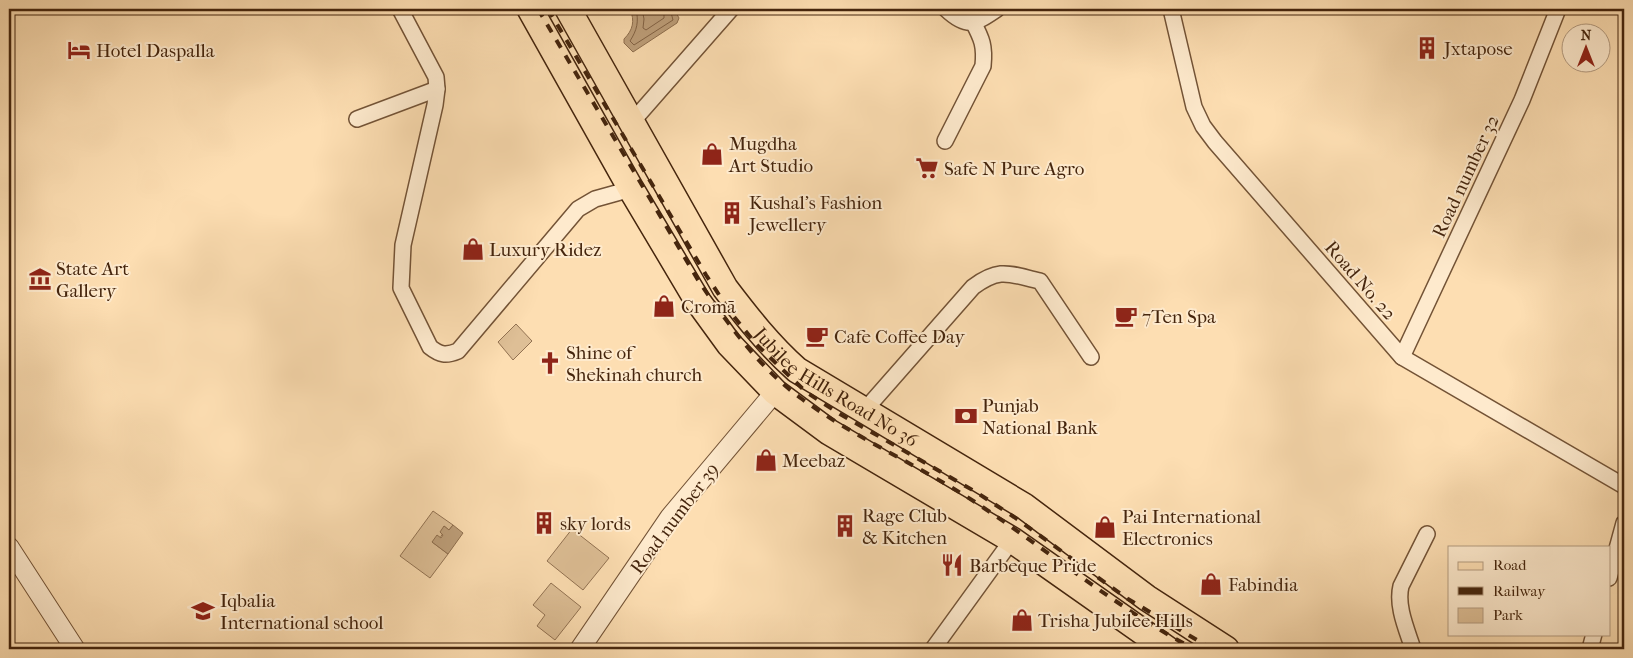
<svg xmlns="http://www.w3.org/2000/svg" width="1633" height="658" font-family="'IM FELL French Canon',serif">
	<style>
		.green { fill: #debf96; stroke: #927252 }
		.water { fill: #be9f7a; stroke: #8e6e4e }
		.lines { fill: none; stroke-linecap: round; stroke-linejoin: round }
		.shore { stroke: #826244; stroke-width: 1 }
		.minor-casing { stroke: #735336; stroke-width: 18 }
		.tertiary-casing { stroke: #735336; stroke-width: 21 }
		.primary-casing { stroke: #45250d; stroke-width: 28 }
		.minor { stroke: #feeacd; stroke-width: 15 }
		.tertiary { stroke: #feeacd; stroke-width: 19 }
		.primary { stroke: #fddeb2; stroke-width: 25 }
		.rail { stroke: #45250d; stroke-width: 4; stroke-dasharray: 9 9; stroke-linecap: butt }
		.labels { text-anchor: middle; stroke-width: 4; stroke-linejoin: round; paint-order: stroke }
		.poi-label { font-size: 19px; fill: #45250d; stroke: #feeacd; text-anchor: start }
		.street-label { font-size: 19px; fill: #45250d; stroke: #feeacd }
	</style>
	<rect width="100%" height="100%" fill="#fddeb2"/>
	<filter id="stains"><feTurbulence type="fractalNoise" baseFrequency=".004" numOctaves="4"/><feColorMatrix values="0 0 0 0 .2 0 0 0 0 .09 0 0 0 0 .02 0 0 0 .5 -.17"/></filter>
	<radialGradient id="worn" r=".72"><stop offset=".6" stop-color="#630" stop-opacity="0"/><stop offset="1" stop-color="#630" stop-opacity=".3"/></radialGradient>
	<g class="green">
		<path d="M516,324L532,341L513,360L498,342Z"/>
		<path d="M433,511L453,525L449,530L444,526C443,536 441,538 432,542L448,554L430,578L400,556Z"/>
		<path d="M572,529L609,558L583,590L547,561Z"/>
		<path d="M551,583L581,607L555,640L537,626L545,615L533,605Z"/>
	</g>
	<g class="water">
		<path d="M630,9H674L679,18L677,23L633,52L624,43V39C633,30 635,21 630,9Z"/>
		<path d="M453,525L463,533L448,554L432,542L437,535L441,538L443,535L440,532L444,526L449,530Z"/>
	</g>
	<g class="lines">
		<g class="shore">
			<path d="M636,9C639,22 637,30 630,41L634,45L673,20L670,9"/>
			<path d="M642,9L644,19L643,28L646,30L664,18V9"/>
		</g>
		<defs>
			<g id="minor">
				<path d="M400,9L436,77L437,89L435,105L403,245L401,288L430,347C440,355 446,356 458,351L578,209L595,199L631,189"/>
				<path d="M946,9C967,29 975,24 997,9"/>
				<path d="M1171,9L1194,107L1203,126L1215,142L1402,357L1624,486"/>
				<path d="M357,119L437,89"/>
				<path d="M632,122L731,9"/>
				<path d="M945,141L983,66C985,46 982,39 973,22"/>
				<path d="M1402,357L1522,100L1558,9"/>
				<path d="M864,411L973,287C1000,267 1009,274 1040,281L1091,357"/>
				<path d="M1609,578L1624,523"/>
				<path d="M933,649L1012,540"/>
				<path d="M1413,649C1407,630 1396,606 1401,586L1427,534"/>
				<path d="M1590,649L1594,634"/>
			</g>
			<g id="tertiary">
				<path d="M9,547L75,649"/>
				<path d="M580,649L670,517L775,392"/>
			</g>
			<g id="primary">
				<path d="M530,9L631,189L697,300L729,344L775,392L829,432L1012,540L1167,649"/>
				<path id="s1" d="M568,9L725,288C747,317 769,345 797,370L1024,506L1147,598L1226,649"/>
			</g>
		</defs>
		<use href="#minor" class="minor-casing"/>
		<use href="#tertiary" class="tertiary-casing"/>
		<use href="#primary" class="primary-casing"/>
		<use href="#minor" class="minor"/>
		<use href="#tertiary" class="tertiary"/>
		<use href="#primary" class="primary"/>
		<g class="rail">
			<path d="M538,9L698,280C728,324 759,368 802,399C858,440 923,467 981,506C1029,538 1075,574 1123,606C1146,622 1170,636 1194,649"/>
			<path d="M548,9L706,275L731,313L756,344L806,392L840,414L976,492L1014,517L1128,599L1212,649"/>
		</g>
	</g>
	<defs>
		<symbol id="building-bare" viewBox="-9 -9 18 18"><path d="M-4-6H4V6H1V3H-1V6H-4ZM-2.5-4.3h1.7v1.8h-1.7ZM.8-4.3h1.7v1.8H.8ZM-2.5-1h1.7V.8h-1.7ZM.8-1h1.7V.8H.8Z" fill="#8f2418" stroke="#feeacd" stroke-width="2.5" paint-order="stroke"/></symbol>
		<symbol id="hotel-bare" viewBox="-9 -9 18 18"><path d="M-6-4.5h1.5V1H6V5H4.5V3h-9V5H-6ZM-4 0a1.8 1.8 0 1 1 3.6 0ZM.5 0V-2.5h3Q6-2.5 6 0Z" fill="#8f2418" stroke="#feeacd" stroke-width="2.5" paint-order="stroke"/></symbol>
		<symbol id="shop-bare" viewBox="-9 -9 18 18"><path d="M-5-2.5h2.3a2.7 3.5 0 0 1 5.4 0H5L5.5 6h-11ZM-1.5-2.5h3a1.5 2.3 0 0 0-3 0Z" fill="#8f2418" stroke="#feeacd" stroke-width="2.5" paint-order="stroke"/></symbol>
		<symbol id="supermarket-bare" viewBox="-9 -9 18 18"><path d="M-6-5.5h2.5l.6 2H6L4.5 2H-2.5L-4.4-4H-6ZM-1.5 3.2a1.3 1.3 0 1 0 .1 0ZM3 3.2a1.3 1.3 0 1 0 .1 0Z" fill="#8f2418" stroke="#feeacd" stroke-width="2.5" paint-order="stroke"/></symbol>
		<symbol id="museum-bare" viewBox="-9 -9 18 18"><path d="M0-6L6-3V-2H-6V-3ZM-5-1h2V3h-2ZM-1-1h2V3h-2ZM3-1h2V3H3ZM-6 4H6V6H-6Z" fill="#8f2418" stroke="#feeacd" stroke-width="2.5" paint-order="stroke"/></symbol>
		<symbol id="cafe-bare" viewBox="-9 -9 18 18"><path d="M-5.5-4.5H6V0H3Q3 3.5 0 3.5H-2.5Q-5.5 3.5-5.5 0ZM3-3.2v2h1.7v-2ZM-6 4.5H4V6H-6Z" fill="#8f2418" stroke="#feeacd" stroke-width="2.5" paint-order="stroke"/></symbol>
		<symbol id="church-bare" viewBox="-9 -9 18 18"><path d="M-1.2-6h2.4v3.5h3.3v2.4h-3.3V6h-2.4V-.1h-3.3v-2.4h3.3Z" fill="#8f2418" stroke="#feeacd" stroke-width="2.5" paint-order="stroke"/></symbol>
		<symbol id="bank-bare" viewBox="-9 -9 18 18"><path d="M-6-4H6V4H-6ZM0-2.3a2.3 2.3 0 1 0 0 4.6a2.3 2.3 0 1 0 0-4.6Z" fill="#8f2418" stroke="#feeacd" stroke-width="2.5" paint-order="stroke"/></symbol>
		<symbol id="restaurant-bare" viewBox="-9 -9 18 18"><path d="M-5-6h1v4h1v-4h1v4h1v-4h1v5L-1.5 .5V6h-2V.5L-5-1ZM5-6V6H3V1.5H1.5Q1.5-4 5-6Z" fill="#8f2418" stroke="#feeacd" stroke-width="2.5" paint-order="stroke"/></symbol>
		<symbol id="school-bare" viewBox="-9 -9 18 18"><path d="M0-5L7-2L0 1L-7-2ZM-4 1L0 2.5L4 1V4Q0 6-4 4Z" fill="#8f2418" stroke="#feeacd" stroke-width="2.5" paint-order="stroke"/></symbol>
	</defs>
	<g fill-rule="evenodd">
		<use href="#building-bare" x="1411" y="32" width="32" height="32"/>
		<use href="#hotel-bare" x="63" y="34" width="32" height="32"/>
		<use href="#shop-bare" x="696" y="138" width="32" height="32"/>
		<use href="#supermarket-bare" x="911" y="152" width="32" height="32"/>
		<use href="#building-bare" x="716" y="197" width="32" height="32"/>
		<use href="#shop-bare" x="457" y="233" width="32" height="32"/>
		<use href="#museum-bare" x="24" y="263" width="32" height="32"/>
		<use href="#shop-bare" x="648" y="290" width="32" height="32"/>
		<use href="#cafe-bare" x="1110" y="300" width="32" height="32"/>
		<use href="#cafe-bare" x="801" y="320" width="32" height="32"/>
		<use href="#church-bare" x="534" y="347" width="32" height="32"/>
		<use href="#bank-bare" x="950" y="400" width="32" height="32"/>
		<use href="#shop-bare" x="750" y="444" width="32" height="32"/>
		<use href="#building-bare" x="528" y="507" width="32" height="32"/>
		<use href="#building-bare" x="829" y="510" width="32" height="32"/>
		<use href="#shop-bare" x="1089" y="511" width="32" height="32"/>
		<use href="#restaurant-bare" x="936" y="549" width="32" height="32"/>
		<use href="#shop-bare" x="1195" y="568" width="32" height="32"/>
		<use href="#school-bare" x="187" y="595" width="32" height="32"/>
		<use href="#shop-bare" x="1006" y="604" width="32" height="32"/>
	</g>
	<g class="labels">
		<g class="poi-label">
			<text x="1444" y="55">Jxtapose</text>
			<text x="96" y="57">Hotel Daspalla</text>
			<text x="729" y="150">Mugdha<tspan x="729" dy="22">Art Studio</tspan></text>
			<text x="944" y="175">Safe N Pure Agro</text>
			<text x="749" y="209">Kushal's Fashion<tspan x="749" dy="22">Jewellery</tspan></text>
			<text x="489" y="256">Luxury Ridez</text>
			<text x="56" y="275">State Art<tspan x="56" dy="22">Gallery</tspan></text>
			<text x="681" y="313">Cromā</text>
			<text x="1142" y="323">7Ten Spa</text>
			<text x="834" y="343">Cafe Coffee Day</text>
			<text x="566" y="359">Shine of<tspan x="566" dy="22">Shekinah church</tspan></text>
			<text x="982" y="412">Punjab<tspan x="982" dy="22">National Bank</tspan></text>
			<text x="782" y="467">Meebaz</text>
			<text x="862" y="522">Rage Club<tspan x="862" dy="22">&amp; Kitchen</tspan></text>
			<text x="1122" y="523">Pai International<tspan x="1122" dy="22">Electronics</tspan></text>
			<text x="560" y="530">sky lords</text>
			<text x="969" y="572">Barbeque Pride</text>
			<text x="1228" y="591">Fabindia</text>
			<text x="220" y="607">Iqbalia<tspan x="220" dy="22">International school</tspan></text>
			<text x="1038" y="627">Trisha Jubilee Hills</text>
		</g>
		<g class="street-label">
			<text transform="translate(1465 176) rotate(-65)" y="7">Road number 32</text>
			<text transform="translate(1361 280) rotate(49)" y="7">Road No. 22</text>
			<text dy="7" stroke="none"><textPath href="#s1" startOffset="471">Jubilee Hills Road No 36</textPath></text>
			<text transform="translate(674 518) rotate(-53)" y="7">Road number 39</text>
		</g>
	</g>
	<rect width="1633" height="658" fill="none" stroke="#fddeb2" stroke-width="30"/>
	<rect x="10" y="10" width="1613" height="638" fill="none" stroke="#45250d" stroke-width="2.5"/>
	<rect x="15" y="15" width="1603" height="628" fill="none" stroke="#45250d"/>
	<rect x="1448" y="546" width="162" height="90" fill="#feeacd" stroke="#b49b80"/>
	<rect x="1458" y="562" width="25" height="8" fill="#fddeb2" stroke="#b49b80"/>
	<text x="1493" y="570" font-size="15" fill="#45250d">Road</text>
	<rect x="1458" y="587" width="25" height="8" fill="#45250d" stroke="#b49b80"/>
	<text x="1493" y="596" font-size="15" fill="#45250d">Railway</text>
	<rect x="1458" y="608" width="25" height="15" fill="#debf96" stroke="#b49b80"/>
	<text x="1493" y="620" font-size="15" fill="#45250d">Park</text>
	<g transform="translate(1586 48)"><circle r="24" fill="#feeacd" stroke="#b49b80"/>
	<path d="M0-4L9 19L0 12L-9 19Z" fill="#8f2418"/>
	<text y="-8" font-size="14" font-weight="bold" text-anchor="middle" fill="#45250d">N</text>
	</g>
	<rect width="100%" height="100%" filter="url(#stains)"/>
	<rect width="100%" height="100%" fill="url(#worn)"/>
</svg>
